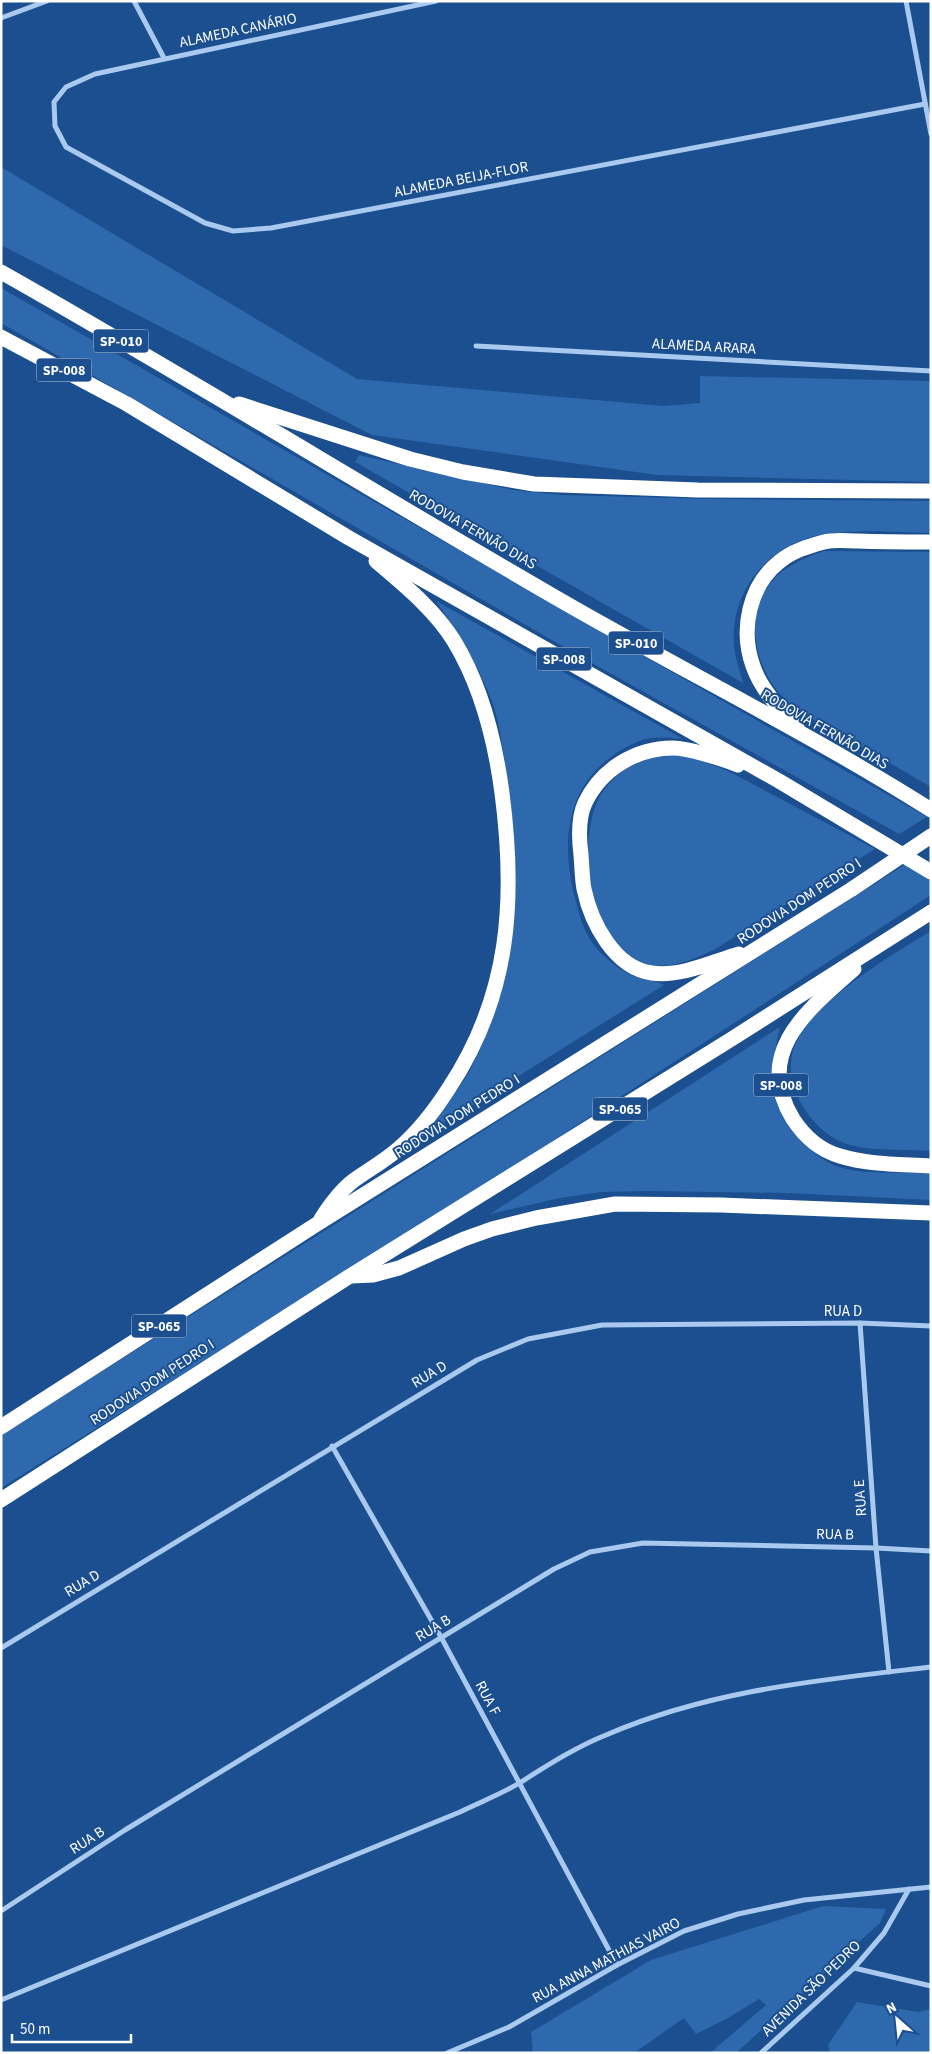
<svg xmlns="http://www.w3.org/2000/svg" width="932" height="2054" font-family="'Source Sans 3',sans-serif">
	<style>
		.green { fill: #2e69ad }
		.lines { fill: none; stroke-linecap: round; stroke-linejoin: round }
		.street { stroke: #a9c9ee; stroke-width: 5 }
		.highway { stroke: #fff; stroke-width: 15 }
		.highway-bridge { stroke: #fff; stroke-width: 15 }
		.labels { text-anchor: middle; stroke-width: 4; stroke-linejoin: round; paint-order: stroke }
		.shield { fill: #1b4f8f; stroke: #bbcadd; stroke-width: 1 }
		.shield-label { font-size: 14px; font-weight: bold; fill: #fff }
		.street-label { font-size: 15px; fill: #fff; stroke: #1b4f8f }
	</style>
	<rect width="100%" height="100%" fill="#1b4f8f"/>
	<g class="green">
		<path d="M1,167L357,379L663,406L700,403V376L931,381V482L657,475L372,435L1,245Z"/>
		<path d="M1,288C310,464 617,642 927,817L899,834L599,667L1,323Z"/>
		<path d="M359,455L513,490L561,495L712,499L931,501V533C895,532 846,528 812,537C763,550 730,595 734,646C735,658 740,671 743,683L355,462Z"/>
		<path d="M824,551L931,552V787C900,769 869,751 838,733C821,724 801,714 787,701C763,680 750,641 757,611C765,576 794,561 824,551Z"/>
		<path d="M436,601L683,739C673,738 662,737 652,738C641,739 630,745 621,750C568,782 561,836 573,891C578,909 582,929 593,944C602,956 618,969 631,975C642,980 653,979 664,985L418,1139C436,1117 456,1095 470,1070C520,975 523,881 507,778C503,751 500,722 490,696C476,662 457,631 436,601Z"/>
		<path d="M673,754L694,758L728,771L875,849L717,948C697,958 676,968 652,965C642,964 633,958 625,951C616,944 607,933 601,922C586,889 582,829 600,796C610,779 631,762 650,757C657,755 666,755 673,754Z"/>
		<path d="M906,864L931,881V895L488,1183L1,1488V1435Z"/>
		<path d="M931,931V1151C905,1149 868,1152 844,1143C813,1131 784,1089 792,1055C795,1040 806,1024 817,1013C850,980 891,955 931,931Z"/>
		<path d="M780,1027C769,1074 767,1108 804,1144C813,1152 826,1163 839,1167C865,1175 903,1172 931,1173V1200L789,1193L646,1191L601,1192L560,1198L490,1214Z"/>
		<path d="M823,1906L886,1909L880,1923L736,2053H710L766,2005L759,1999L728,2018L696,2034L684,2018L634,2053H533L531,2032L651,1960Z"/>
		<path d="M857,2002L918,2012L931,2009V2053H830L828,2045Z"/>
	</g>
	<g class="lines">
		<g class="street">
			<path d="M134,1L164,58"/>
			<path d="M436,1L95,74L66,87L54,102L55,126L66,147L205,223L233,231L271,228L925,104"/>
			<path d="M906,1L931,134"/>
			<path d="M1,18L47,1"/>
			<path d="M476,346L931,371"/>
			<path d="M860,1323L876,1548L889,1672"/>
			<path d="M332,1446L441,1637L617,1965"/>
			<path d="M1,1648L477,1360L528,1339L602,1325L860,1323L931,1326"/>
			<path d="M1,1911L125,1830L554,1569L590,1552L643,1543L876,1548L931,1551"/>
			<path d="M854,1968L931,1986"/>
			<path d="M1,2000L460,1812C480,1802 502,1794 521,1782C548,1765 576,1747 606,1735C710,1690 820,1680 931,1667"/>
			<path d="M447,2053L509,2027L617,1965L684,1931L738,1914L804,1900L931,1887"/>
			<path d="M761,2053L854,1968L884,1933L909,1889"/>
		</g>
		<g class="highway">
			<path d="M1,272C189,378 373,492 560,600C683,671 811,734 931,810"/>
			<path d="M1,337L127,404L349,538L779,781L931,872"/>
			<path d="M239,404L410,459L463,472L534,484L698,490L931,491"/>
			<path d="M797,727C780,709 761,690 753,666C740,630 749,586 779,562C792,551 809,546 824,542C835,539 848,541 858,541C883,542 907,542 931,542"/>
			<path d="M738,765C723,759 688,748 673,748C636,748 601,769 585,803C578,818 579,839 581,855C582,866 582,878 584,889C591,922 614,968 652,973C681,977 712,962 739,954"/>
			<path d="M854,969C809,1009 752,1052 793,1119C804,1136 819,1150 840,1156C869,1165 901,1164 931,1166"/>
			<path d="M321,1219C330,1205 340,1191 353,1181C368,1170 383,1162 397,1150C417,1133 435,1110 449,1088C510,996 516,900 502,793C495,740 482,687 454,641C435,610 404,585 376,561"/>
			<path d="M351,1276L373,1275L399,1268L464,1239L492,1229L536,1218L615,1204L721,1205L931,1213"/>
			<path d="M1,1427L317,1224L852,889"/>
			<path d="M1,1500L350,1276L730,1040L931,912"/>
		</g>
		<path class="highway-bridge" d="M852,889L931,836"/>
	</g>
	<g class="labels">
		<g class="shield">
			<rect x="93.5" y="329.5" width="55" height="23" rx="4"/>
			<rect x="36.5" y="358.5" width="55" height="23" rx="4"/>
			<rect x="608.5" y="631.5" width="55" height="23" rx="4"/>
			<rect x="536.5" y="647.5" width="55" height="23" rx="4"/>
			<rect x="753.5" y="1073.5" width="55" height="23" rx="4"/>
			<rect x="592.5" y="1097.5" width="55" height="23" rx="4"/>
			<rect x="131.5" y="1314.5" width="55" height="23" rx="4"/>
		</g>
		<g class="shield-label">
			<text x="121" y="346">SP-010</text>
			<text x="64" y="375">SP-008</text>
			<text x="636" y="648">SP-010</text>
			<text x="564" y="664">SP-008</text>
			<text x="781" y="1090">SP-008</text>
			<text x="620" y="1114">SP-065</text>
			<text x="159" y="1331">SP-065</text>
		</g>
		<g class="street-label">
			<text transform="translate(238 30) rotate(-12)" y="5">ALAMEDA CANÁRIO</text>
			<text transform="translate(461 179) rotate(-11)" y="5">ALAMEDA BEIJA-FLOR</text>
			<text transform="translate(704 346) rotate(3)" y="5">ALAMEDA ARARA</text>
			<text transform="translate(473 529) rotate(30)" y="5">RODOVIA FERNÃO DIAS</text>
			<text transform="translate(825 729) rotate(30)" y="5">RODOVIA FERNÃO DIAS</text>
			<text transform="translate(799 901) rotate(-33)" y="5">RODOVIA DOM PEDRO I</text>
			<text transform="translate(457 1116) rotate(-32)" y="5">RODOVIA DOM PEDRO I</text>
			<text x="843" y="1316">RUA D</text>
			<text transform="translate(429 1374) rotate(-31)" y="5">RUA D</text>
			<text transform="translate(152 1382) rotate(-33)" y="5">RODOVIA DOM PEDRO I</text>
			<text transform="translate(860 1498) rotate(-94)" y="5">RUA E</text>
			<text transform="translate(835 1534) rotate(1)" y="5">RUA B</text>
			<text transform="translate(82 1583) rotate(-31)" y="5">RUA D</text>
			<text transform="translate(433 1628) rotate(-31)" y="5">RUA B</text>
			<text transform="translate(488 1698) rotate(62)" y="5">RUA F</text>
			<text transform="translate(87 1840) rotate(-33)" y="5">RUA B</text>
			<text transform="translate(606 1960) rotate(-28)" y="5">RUA ANNA MATHIAS VAIRO</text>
			<text transform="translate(811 1988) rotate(-44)" y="5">AVENIDA SÃO PEDRO</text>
		</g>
	</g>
	<rect width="932" height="2054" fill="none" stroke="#ffffff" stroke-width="5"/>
	<g transform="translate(897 2019) rotate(333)" stroke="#1b4f8f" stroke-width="4" paint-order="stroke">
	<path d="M0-4L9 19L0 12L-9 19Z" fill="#ffffff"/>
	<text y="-8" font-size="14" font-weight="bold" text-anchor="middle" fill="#ffffff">N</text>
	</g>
	<path d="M12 2034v8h119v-8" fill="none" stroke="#ffffff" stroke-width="2.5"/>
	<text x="20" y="2034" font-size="15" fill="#ffffff" stroke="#1b4f8f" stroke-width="4" paint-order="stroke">50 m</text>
</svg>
